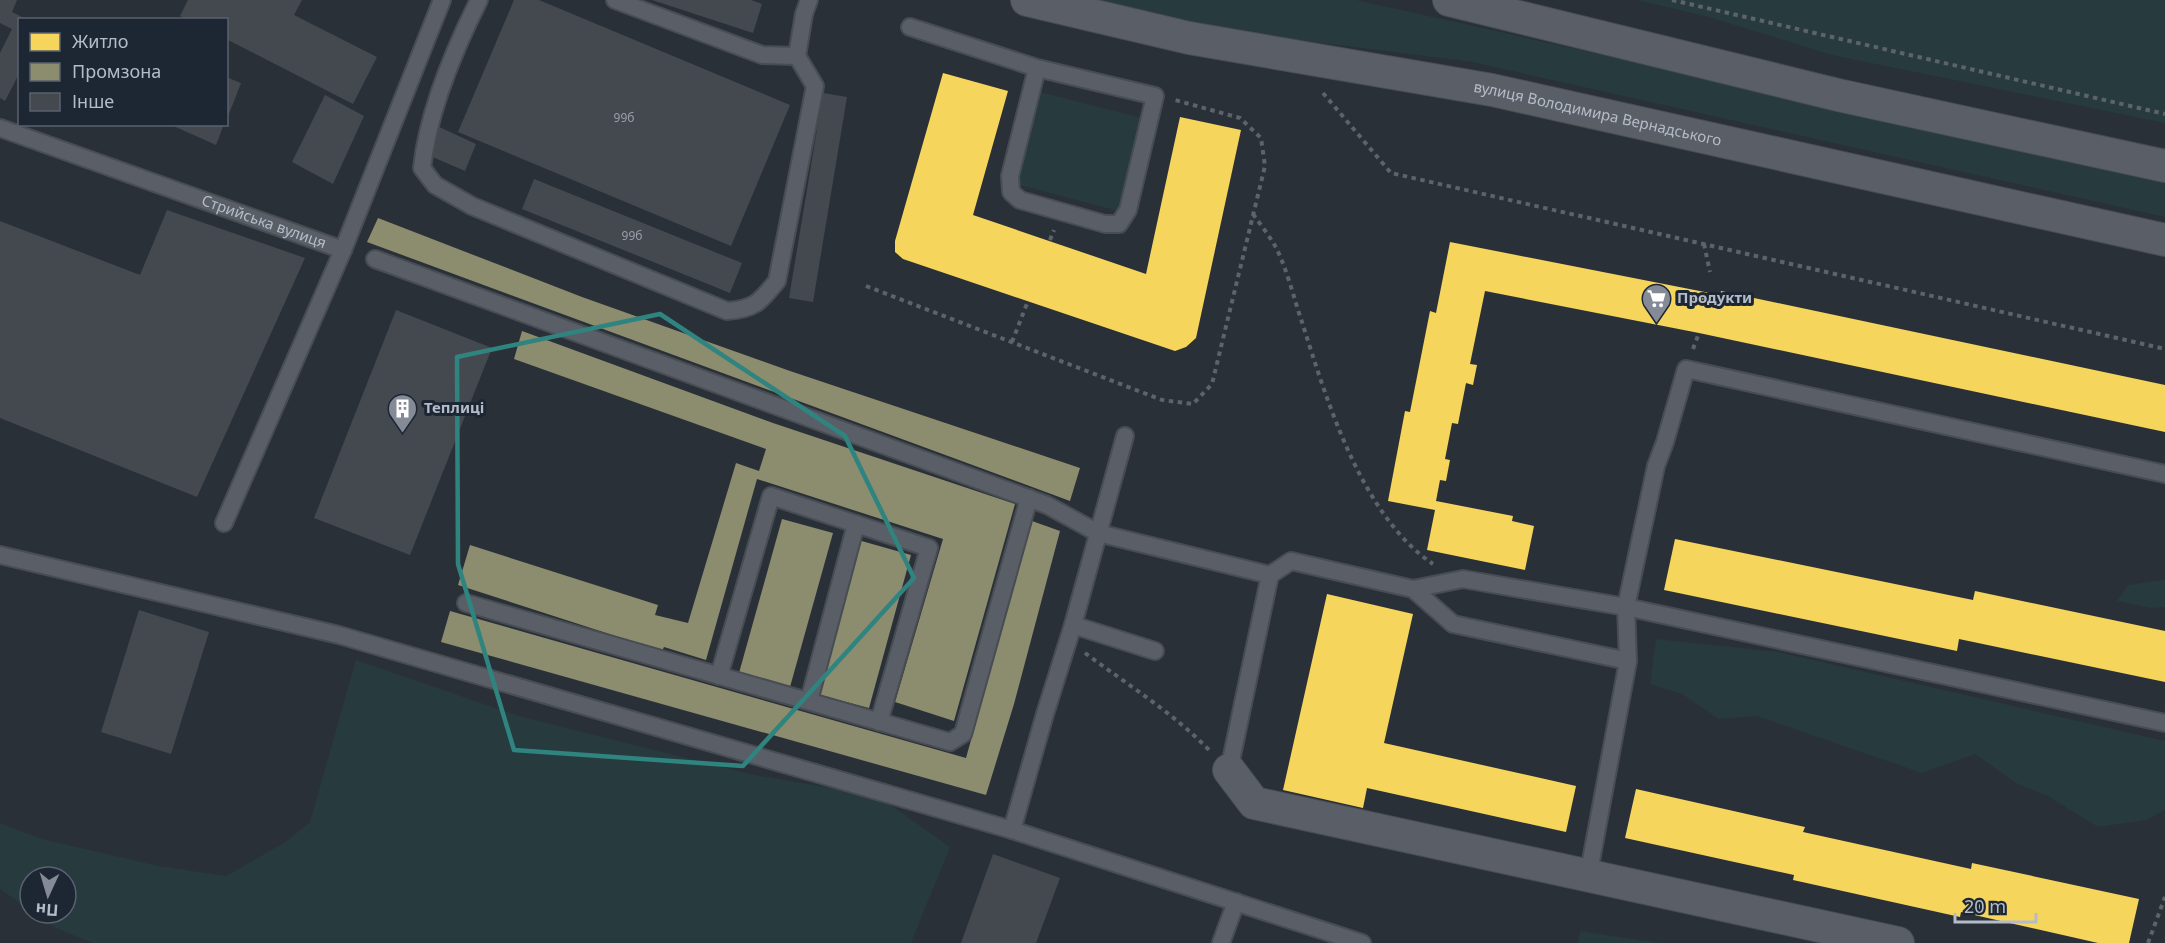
<svg xmlns="http://www.w3.org/2000/svg" width="2165" height="943" font-family="'Noto Sans',sans-serif">
	<style>
		.green { fill: #273a3e }
		.homes { fill: #f6d55c }
		.industry { fill: #8c8c6e }
		.building { fill: #444950 }
		.lines { fill: none; stroke-linecap: round; stroke-linejoin: round }
		.service-casing { stroke: #484c53; stroke-width: 20 }
		.minor-casing { stroke: #484c53; stroke-width: 34 }
		.path { stroke: #5d636a; stroke-width: 4; stroke-dasharray: 4.5 4.5; stroke-linecap: butt }
		.service { stroke: #5a5e66; stroke-width: 16 }
		.minor { stroke: #5a5e66; stroke-width: 32 }
		.marked { fill: none; stroke: #308480; stroke-width: 4.5; stroke-linejoin: round }
		.labels { text-anchor: middle; stroke-width: 6; stroke-linejoin: round; paint-order: stroke }
		.number-label { font-size: 12px; fill: #989fab }
		.street-label { font-size: 15px; fill: #b4bcc9; stroke: #1d2633 }
		.poi-label { font-size: 15px; font-weight: bold; fill: #b4bcc9; stroke: #1d2633; text-anchor: start }
	</style>
	<rect width="100%" height="100%" fill="#2a3038"/>
	<g class="green">
		<path d="M1077,0H1356L2165,180V217L1472,62L1182,25Z"/>
		<path d="M1637,0H2165V123L1832,55L1709,17Z"/>
		<path d="M1040,92L1142,118L1118,211L1016,184Z"/>
		<path d="M2165,580V607L2152,608L2117,601L2128,585Z"/>
		<path d="M1656,639L1778,652L2165,741V810L2146,820L2098,827L2046,795L2016,783L1975,754L1922,773L1757,716L1719,719L1682,694L1650,684Z"/>
		<path d="M356,660L519,716L754,775L878,796L950,847L911,943H93L56,928L35,913H66V877H30V910L0,889V823L42,839L158,866L226,876L284,843L310,822Z"/>
		<path d="M1580,931L1659,943H1578Z"/>
	</g>
	<g class="homes">
		<path d="M943,73L1008,91L973,215L1146,274L1180,117L1241,130L1196,338L1186,347L1175,351L903,259L895,252V241Z"/>
		<path d="M1450,242L1720,295L1721,291L2165,385V432L1699,333L1485,291L1470,364L1477,365L1473,385L1466,383L1458,424L1452,423L1445,459L1450,460L1446,481L1440,480L1436,501L1513,516L1512,521L1534,526L1525,570L1427,550L1435,510L1388,501L1405,411L1410,412L1430,311L1436,313Z"/>
		<path d="M1675,539L1973,600L1975,591L2165,631V682L1959,639L1957,651L1664,590Z"/>
		<path d="M1327,594L1413,614L1384,743L1576,786L1566,832L1367,788L1363,808L1283,790Z"/>
		<path d="M1636,789L1805,827L1803,832L1971,869L1972,863L2139,899L2129,943H2098L1961,912L1960,917L1793,880L1794,875L1625,838Z"/>
	</g>
	<g class="industry">
		<path d="M378,218L582,297L790,371L1080,468L1070,501L367,242Z"/>
		<path d="M522,331L773,423L1015,504L954,721L895,702L943,539L757,479L706,660L664,647L662,651L458,585L470,545L658,605L655,615L688,623L736,463L759,471L766,449L514,359Z"/>
		<path d="M782,519L833,533L790,687L739,673Z"/>
		<path d="M1032,521L1060,531L1014,704L986,795L441,642L450,611L966,758Z"/>
		<path d="M858,540L911,555L869,708L816,694Z"/>
	</g>
	<g class="building">
		<path d="M0,0H17L12,12L28,20H20V72L5,101L0,98V53L12,29L0,23Z"/>
		<path d="M188,0H302L294,15L377,57L353,104L226,39V20H187L180,16Z"/>
		<path d="M514,0H539L790,105L731,246L458,132Z"/>
		<path d="M652,0H751L762,4L753,33Z"/>
		<path d="M226,77L241,83L227,119H226Z"/>
		<path d="M823,93L847,97L813,302L789,298Z"/>
		<path d="M325,95L364,116L333,184L292,162Z"/>
		<path d="M169,124H224L216,145Z"/>
		<path d="M437,126L476,144L465,171L428,155Z"/>
		<path d="M534,179L742,263L730,293L522,209Z"/>
		<path d="M167,210L305,258L197,497L0,418V221L140,275Z"/>
		<path d="M396,310L492,348L410,555L314,518Z"/>
		<path d="M139,610L209,632L171,754L101,732Z"/>
		<path d="M993,854L1060,878L1036,943H961Z"/>
	</g>
	<g class="lines">
		<defs>
			<g id="service">
				<path d="M479,0C454,50 428,111 422,168L435,185L472,206L727,311C755,309 760,302 777,281L815,86L797,56"/>
				<path d="M615,0L762,55L797,56L804,14L809,0"/>
				<path d="M910,27L1037,68L1155,96L1128,210L1119,224H1105L1020,200L1011,192L1010,176L1037,68"/>
				<path id="s1" d="M0,128L343,250L442,0"/>
				<path d="M375,259L1047,505L1098,533L1270,575"/>
				<path d="M224,523L343,250"/>
				<path d="M0,555L339,635L1012,830L1045,714L1073,625L1125,436"/>
				<path d="M1413,589L1463,579L1626,607L2165,723"/>
				<path d="M466,603L950,742L963,734L1029,498"/>
				<path d="M1073,625L1155,651"/>
				<path d="M719,676L771,496L929,548L879,722"/>
				<path d="M809,701L856,524"/>
				<path d="M1229,770L1270,575L1291,561L1413,589L1453,624L1628,661"/>
				<path d="M1012,830L1362,943"/>
				<path d="M1588,877L1628,661L1626,607L1656,466L1665,442L1686,369L2165,474"/>
				<path d="M1221,943L1236,902"/>
			</g>
			<g id="minor">
				<path id="s2" d="M1027,0L1189,38L1492,90L2165,240"/>
				<path d="M1449,0L1838,95L2165,166"/>
				<path d="M1229,770L1254,803L1898,943"/>
			</g>
		</defs>
		<use href="#service" class="service-casing"/>
		<use href="#minor" class="minor-casing"/>
		<g class="path">
			<path d="M1672,0L2165,114"/>
			<path d="M1323,93L1391,173L2165,349"/>
			<path d="M1253,214C1260,224 1268,234 1274,244C1286,265 1294,299 1302,322C1327,401 1361,515 1433,564"/>
			<path d="M1050,240L1054,230"/>
			<path d="M1704,244L1710,272"/>
			<path d="M866,286L1162,400L1193,404L1212,384L1265,166L1261,138L1240,118L1175,100"/>
			<path d="M1012,342L1028,301"/>
			<path d="M1693,349L1699,333"/>
			<path d="M1085,653C1128,685 1172,712 1209,750"/>
			<path d="M2148,943L2165,897"/>
		</g>
		<use href="#service" class="service"/>
		<use href="#minor" class="minor"/>
	</g>
	<path class="marked" d="M660,314L845,436L914,578L743,766L514,750L458,564L457,357Z"/>
	<defs>
		<symbol id="supermarket-pin" viewBox="-11 -11 22 30"><path d="M0 17L-7.5 6A9.5 9.5 0 1 1 7.5 6Z" fill="#848b96" stroke="#1d2633"/><path d="M-6-5.5h2.5l.6 2H6L4.5 2H-2.5L-4.4-4H-6ZM-1.5 3.2a1.3 1.3 0 1 0 .1 0ZM3 3.2a1.3 1.3 0 1 0 .1 0Z" fill="#fff"/></symbol>
		<symbol id="building-pin" viewBox="-11 -11 22 30"><path d="M0 17L-7.5 6A9.5 9.5 0 1 1 7.5 6Z" fill="#848b96" stroke="#1d2633"/><path d="M-4-6H4V6H1V3H-1V6H-4ZM-2.5-4.3h1.7v1.8h-1.7ZM.8-4.3h1.7v1.8H.8ZM-2.5-1h1.7V.8h-1.7ZM.8-1h1.7V.8H.8Z" fill="#fff"/></symbol>
	</defs>
	<g fill-rule="evenodd">
		<use href="#supermarket-pin" x="1640" y="282" width="33" height="45"/>
		<use href="#building-pin" x="386" y="392" width="33" height="45"/>
	</g>
	<g class="labels">
		<g class="number-label">
			<text x="624" y="122">99б</text>
			<text x="632" y="240">99б</text>
		</g>
		<g class="street-label">
			<text dy="5" stroke="none"><textPath href="#s2" startOffset="582">вулиця Володимира Вернадського</textPath></text>
			<text dy="5" stroke="none"><textPath href="#s1" startOffset="280">Стрийська вулиця</textPath></text>
		</g>
		<g class="poi-label">
			<text x="1677" y="303">Продукти</text>
			<text x="424" y="413">Теплиці</text>
		</g>
	</g>
	<rect x="18" y="18" width="210" height="108" fill="#1d2633" stroke="#59626f" stroke-width="1.5"/>
	<rect x="30" y="33" width="30" height="18" fill="#f6d55c" stroke="#59626f" stroke-width="1.5"/>
	<text x="72" y="48" font-size="18" fill="#b4bcc9">Житло</text>
	<rect x="30" y="63" width="30" height="18" fill="#8c8c6e" stroke="#59626f" stroke-width="1.5"/>
	<text x="72" y="78" font-size="18" fill="#b4bcc9">Промзона</text>
	<rect x="30" y="93" width="30" height="18" fill="#444950" stroke="#59626f" stroke-width="1.5"/>
	<text x="72" y="108" font-size="18" fill="#b4bcc9">Інше</text>
	<g transform="translate(48 895) rotate(184)"><circle r="28" fill="#1d2633" stroke="#59626f" stroke-width="1.5"/>
	<path d="M0-4.5L10 22L0 15L-10 22Z" fill="#848b96"/>
	<text y="-9" font-size="16" font-weight="bold" text-anchor="middle" fill="#b4bcc9">Пн</text>
	</g>
	<path d="M1955 913v9h81v-9" fill="none" stroke="#b4bcc9" stroke-width="3"/>
	<text x="1964" y="913" font-size="18" fill="#b4bcc9" stroke="#1d2633" stroke-width="4.5" paint-order="stroke">20 m</text>
</svg>
